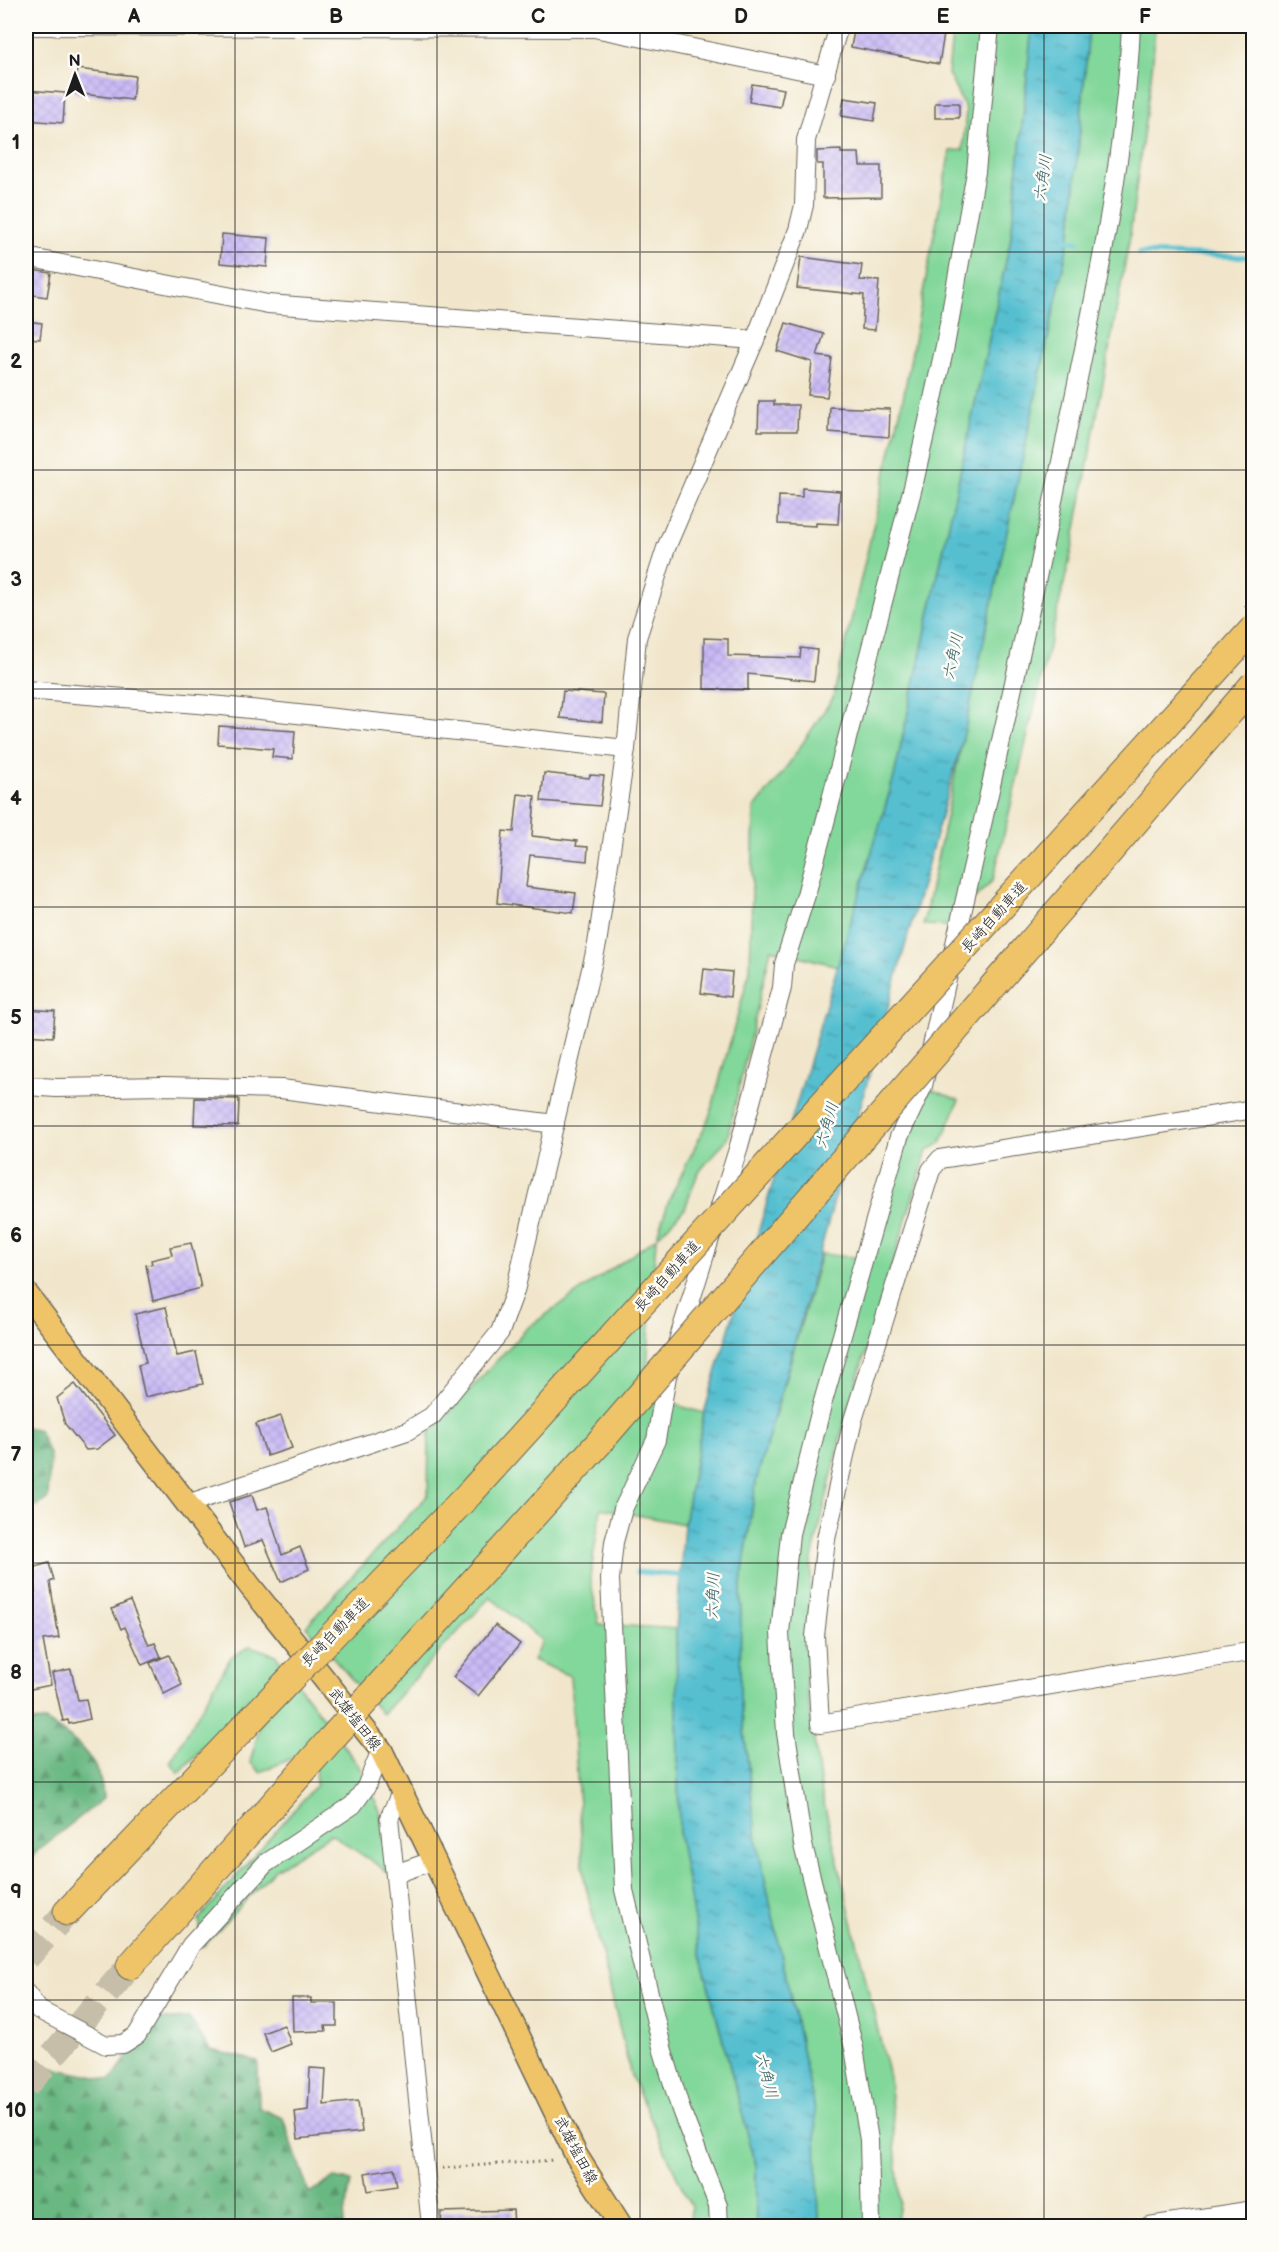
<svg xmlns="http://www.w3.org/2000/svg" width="1279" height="2252" font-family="'Balsamiq Sans','Klee One',sans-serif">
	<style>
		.grass { fill: #82d79a; stroke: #4f7a5b; stroke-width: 1.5 }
		.forest { fill: url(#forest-firs); stroke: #426a4f; stroke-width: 1.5 }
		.water { fill: url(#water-ripples); stroke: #386e76; stroke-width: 1.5 }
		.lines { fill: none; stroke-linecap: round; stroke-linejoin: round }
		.stream { stroke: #54bfd0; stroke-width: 5 }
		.building { fill: url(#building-cross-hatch) }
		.highway-tunnel { stroke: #c6bea8; stroke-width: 27; stroke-dasharray: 27 14; stroke-linecap: butt }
		.minor-casing { stroke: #676359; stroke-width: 20 }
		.major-casing { stroke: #676359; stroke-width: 25 }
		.highway-casing { stroke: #676359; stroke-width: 29 }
		.path { stroke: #676359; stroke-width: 3; stroke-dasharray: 1.5 4.5; stroke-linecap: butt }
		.minor { stroke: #fff; stroke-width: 18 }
		.major { stroke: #efc469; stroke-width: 22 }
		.highway { stroke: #efc469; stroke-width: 27 }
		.highway-bridge-casing { stroke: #676359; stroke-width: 29; stroke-linecap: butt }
		.highway-bridge { stroke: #efc469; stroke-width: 27 }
		.grid { fill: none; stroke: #1c1c1c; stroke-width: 1.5; stroke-opacity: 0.55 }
		.labels { text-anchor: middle; stroke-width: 5; stroke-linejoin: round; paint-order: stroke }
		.street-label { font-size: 15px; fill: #1c1c1c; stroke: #fdfcf7 }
		.water-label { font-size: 16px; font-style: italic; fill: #325d64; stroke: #fdfcf7 }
		.neatline { fill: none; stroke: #1c1c1c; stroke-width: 2 }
		.grid-label { font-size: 20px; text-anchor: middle; font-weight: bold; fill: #1c1c1c }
	</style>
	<defs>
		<pattern id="forest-firs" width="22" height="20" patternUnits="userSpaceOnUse" patternTransform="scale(1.5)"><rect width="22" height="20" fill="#69b882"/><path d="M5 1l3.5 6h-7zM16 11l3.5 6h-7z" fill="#56956a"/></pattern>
		<pattern id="water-ripples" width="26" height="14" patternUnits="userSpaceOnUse" patternTransform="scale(1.5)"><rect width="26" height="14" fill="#54bfd0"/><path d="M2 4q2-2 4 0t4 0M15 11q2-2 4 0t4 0" fill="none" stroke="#459aa8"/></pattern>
		<pattern id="building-cross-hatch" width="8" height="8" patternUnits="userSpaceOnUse" patternTransform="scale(1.5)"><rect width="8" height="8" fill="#c8b8f6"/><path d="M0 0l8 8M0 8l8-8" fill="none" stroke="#ab9ed2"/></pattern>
	</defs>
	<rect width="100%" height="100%" fill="#fdfcf7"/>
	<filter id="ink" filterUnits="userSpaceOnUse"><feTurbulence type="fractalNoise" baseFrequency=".0167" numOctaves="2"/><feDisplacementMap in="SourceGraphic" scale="12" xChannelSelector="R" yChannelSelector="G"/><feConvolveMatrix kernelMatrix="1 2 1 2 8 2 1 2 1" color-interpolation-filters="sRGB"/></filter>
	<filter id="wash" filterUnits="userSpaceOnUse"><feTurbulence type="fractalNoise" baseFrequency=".008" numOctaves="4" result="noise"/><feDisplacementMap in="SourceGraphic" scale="24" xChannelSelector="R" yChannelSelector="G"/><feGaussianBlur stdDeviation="1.35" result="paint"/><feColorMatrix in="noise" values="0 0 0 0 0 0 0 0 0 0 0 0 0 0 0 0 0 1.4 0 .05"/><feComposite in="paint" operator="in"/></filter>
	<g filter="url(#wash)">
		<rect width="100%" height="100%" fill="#f1e6cb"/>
		<g class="grass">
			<path d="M953,26H1032L1011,238L894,777L838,966L771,949L727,1139L698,1173L685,1208L656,1238L645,1396L704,1413L684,1524L601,1508L590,1578L599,1624L676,1629L679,1834L700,1954L756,2165V2226H690L691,2207L631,2076L584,1878L570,1676L533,1660L542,1641L490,1597L382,1714L306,1626L428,1495L429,1434L527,1328L656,1238L670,1198L709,1118L750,970L754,809L784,771L833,698L903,399L950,151L963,150L966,110L948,74Z"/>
			<path d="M1089,26H1155L1153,61L1129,242L1072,550L993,880L947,926L923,925L1071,230Z"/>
			<path d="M930,1089L959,1100L941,1143L927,1151L845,1419L811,1563L806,1683L822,1795L889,2077L900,2203L896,2226H818L815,2110L757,1843L740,1696L741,1584L756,1482L821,1254L872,1259L904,1139Z"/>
			<path d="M250,1646L276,1655L358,1765L380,1811L388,1872L331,1834L275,1869L203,1946L199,1919L316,1785L315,1766L297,1756L260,1772L250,1762L265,1708L249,1698L179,1773L170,1762L231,1657Z"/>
		</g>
		<g class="forest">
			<path d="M26,1427L39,1430L50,1457L48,1498L37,1507L26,1492Z"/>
			<path d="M45,1721C76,1738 103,1762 103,1799L38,1850L26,1864V1722Z"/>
			<path d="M189,2018L210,2050L258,2061L259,2108L283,2118L309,2193L334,2178L351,2181L343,2226H26V2056L42,2066L111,2080L153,2020Z"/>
		</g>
		<path class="water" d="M1032,26H1089L1071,230L964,734L756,1482L741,1584L740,1696L757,1843L815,2110L819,2218L818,2226H756V2165L700,1954L679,1834L676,1629L684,1524L704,1413L894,777L1011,238Z"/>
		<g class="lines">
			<g class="stream">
				<path d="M1065,239L1078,242"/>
				<path d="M1139,253L1254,257"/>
				<path d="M637,1572L687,1576"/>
			</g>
		</g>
		<g id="blocks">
			<g class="building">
				<path d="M855,26L880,29L881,26H921L920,31L944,34L939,64L851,47Z"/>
				<path d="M77,69L135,76L132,100L74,93Z"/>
				<path d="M752,84L784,89L780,107L749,102Z"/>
				<path d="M26,90L65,93L63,123L26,120Z"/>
				<path d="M844,98L877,103L874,121L841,116Z"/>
				<rect x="935" y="103" width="24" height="15"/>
				<path d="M841,150V153H859L860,166H881V197L823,198V164H817V151Z"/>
				<path d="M222,234L269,238L267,267L220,263Z"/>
				<path d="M801,257L862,265L860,280L879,281L875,330L862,329L864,295L797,288Z"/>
				<path d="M26,269L51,273L47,297L26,294Z"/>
				<path d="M26,321L42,323L40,339L26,338Z"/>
				<path d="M786,323L824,334L817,356L832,358L827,397L808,395L812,362L777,351Z"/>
				<path d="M759,401H774V405H798L797,431H758Z"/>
				<path d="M830,407L890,409L889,437L829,432Z"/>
				<path d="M802,488L840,491L838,524L816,523V526L778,524L779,496L802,497Z"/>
				<path d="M704,638L728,639V656L800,658L801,648L817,650L814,681L748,674V690L704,689Z"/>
				<path d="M563,691L604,694L602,722L560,718Z"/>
				<path d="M219,726L295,731L293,759L272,757L273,749L218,744Z"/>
				<path d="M544,773L589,778L590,775L604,776L600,806L541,801Z"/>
				<path d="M518,794L535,796L532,836L577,841L576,846L588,847L587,861L530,855L526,887L576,893L573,913L497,903L503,831L514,832Z"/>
				<path d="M704,969L732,972L730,997L701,993Z"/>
				<path d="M26,1009L55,1011L53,1037L26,1035Z"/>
				<path d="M195,1098L239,1099L238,1126L194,1125Z"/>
				<path d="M191,1243L201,1288L153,1301L146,1265L152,1264L151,1260L172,1255L170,1247Z"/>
				<path d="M166,1307L177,1356L196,1352L203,1384L145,1397L138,1365L146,1363L135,1314Z"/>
				<path d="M75,1384L115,1435L97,1449L86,1450L65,1424L57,1398Z"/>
				<path d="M281,1416L292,1448L267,1456L256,1424Z"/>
				<path d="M252,1495L257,1510L267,1507L282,1555L300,1547L309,1569L281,1582L263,1540L244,1547L229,1502Z"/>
				<path d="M49,1563L54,1580L50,1582L59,1638L43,1640L51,1685L26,1690V1594L35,1592L28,1569Z"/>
				<path d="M130,1601L149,1645L155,1643L161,1657L142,1665L125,1627L121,1629L112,1609Z"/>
				<path d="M495,1625L520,1644L478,1696L453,1677Z"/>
				<path d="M169,1655L182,1685L164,1694L150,1663Z"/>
				<path d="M71,1669L78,1700L86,1699L90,1719L69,1724L68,1720L63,1721L52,1673Z"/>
				<path d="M292,1998H311V2003H337V2026H325L326,2031L293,2032Z"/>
				<path d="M284,2025L291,2044L271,2052L263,2033Z"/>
				<path d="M310,2068L326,2069L324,2105L358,2101L362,2132L298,2139L295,2112L308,2110Z"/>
				<path d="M394,2168L397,2186L368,2191L365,2173Z"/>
				<path d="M513,2210L514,2226H442L441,2212Z"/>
			</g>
		</g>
	</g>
	<g filter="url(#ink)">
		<use href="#blocks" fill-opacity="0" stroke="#676359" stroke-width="1.5"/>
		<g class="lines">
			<g class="highway-tunnel">
				<path d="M26,1958L67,1912"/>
				<path d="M26,2086L130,1966"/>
			</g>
			<defs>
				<g id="minor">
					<path d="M26,26L594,28L826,75"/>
					<path d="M26,257L268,304L755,340"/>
					<path d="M26,690L222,706L626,749"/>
					<path d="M26,1086L56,1088L164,1086L281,1089L555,1124"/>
					<path d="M1254,1109L940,1159L931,1170L853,1420L826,1539L815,1636L820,1724L1254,1651"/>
					<path d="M187,1504L407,1431L432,1416L500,1332L515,1291L597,944L626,749L637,638L666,548L755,340L798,230L804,205L806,140L839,26"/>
					<path d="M402,1791L389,1818L431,2226"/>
					<path d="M395,1874L435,1860"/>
					<path d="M26,1993L39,2010L106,2045L123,2044L137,2035L191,1945L265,1864L353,1805L366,1787L381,1750"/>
					<path d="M719,2226L718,2205L681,2110L663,2051L624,1890L610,1579L614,1542L623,1509L656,1440L667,1376L739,1146L782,988L784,964L806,895L913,487L945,346L976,172L990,26"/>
					<path d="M871,2226L869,2140L854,2048L803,1845L786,1733L780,1633L790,1534L822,1405L899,1137L923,1086C972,865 1025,645 1069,422C1096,291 1125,159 1131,26"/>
					<path d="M1149,2226L1254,2210"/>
				</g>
				<path id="major" d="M26,1293L250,1586L381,1750L576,2155L621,2226"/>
				<g id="highway">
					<path d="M67,1912L294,1675"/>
					<path d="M130,1966L331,1739"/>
				</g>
			</defs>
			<use href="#minor" class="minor-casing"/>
			<use href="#major" class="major-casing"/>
			<use href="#highway" class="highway-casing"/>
			<g class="path">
				<path d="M1245,607L1254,597"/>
				<path d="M442,2168L555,2160"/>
			</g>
			<use href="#minor" class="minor"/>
			<use href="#major" class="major"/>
			<use href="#highway" class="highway"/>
			<defs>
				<g id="highway-bridge">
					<path d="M294,1675L470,1493L1254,628"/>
					<path d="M331,1739L598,1444L1254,684"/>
				</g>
			</defs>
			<use href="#highway-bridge" class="highway-bridge-casing"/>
			<use href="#highway-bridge" class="highway-bridge"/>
		</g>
	</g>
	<path class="grid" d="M235,26V2226M437,26V2226M640,26V2226M842,26V2226M1044,26V2226M26,252H1254M26,470H1254M26,689H1254M26,907H1254M26,1126H1254M26,1345H1254M26,1563H1254M26,1782H1254M26,2000H1254"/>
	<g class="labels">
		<g class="street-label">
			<text transform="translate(994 917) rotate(-48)" y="5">長崎自動車道</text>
			<text transform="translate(667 1276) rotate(-48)" y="5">長崎自動車道</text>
			<text transform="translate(335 1632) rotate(-46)" y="5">長崎自動車道</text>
			<text transform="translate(355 1719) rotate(52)" y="5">武雄塩田線</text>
			<text transform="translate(576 2150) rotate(62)" y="5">武雄塩田線</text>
		</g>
		<g class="water-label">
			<text transform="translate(1042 178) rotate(-82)" y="6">六角川</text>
			<text transform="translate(952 656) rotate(-78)" y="6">六角川</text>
			<text transform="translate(826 1125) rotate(-74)" y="6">六角川</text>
			<text transform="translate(712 1596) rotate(-88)" y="6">六角川</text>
			<text transform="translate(767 2075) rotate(75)" y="6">六角川</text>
		</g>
	</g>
	<rect width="1279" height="2252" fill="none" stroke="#fdfcf7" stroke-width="66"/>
	<g transform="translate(75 75) rotate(359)" stroke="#fdfcf7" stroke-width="4.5" paint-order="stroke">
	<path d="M0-4.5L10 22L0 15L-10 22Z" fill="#1c1c1c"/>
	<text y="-9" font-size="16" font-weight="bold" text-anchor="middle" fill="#1c1c1c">N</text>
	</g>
	<rect x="33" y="33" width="1213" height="2186" class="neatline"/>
	<g class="grid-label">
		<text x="134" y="23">A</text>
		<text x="336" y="23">B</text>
		<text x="538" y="23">C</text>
		<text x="741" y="23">D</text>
		<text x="943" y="23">E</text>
		<text x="1145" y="23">F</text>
		<text x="16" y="149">1</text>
		<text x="16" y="368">2</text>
		<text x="16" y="586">3</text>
		<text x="16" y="805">4</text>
		<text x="16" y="1024">5</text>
		<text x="16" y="1242">6</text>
		<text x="16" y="1461">7</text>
		<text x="16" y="1679">8</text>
		<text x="16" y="1898">9</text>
		<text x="16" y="2117">10</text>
	</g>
</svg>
